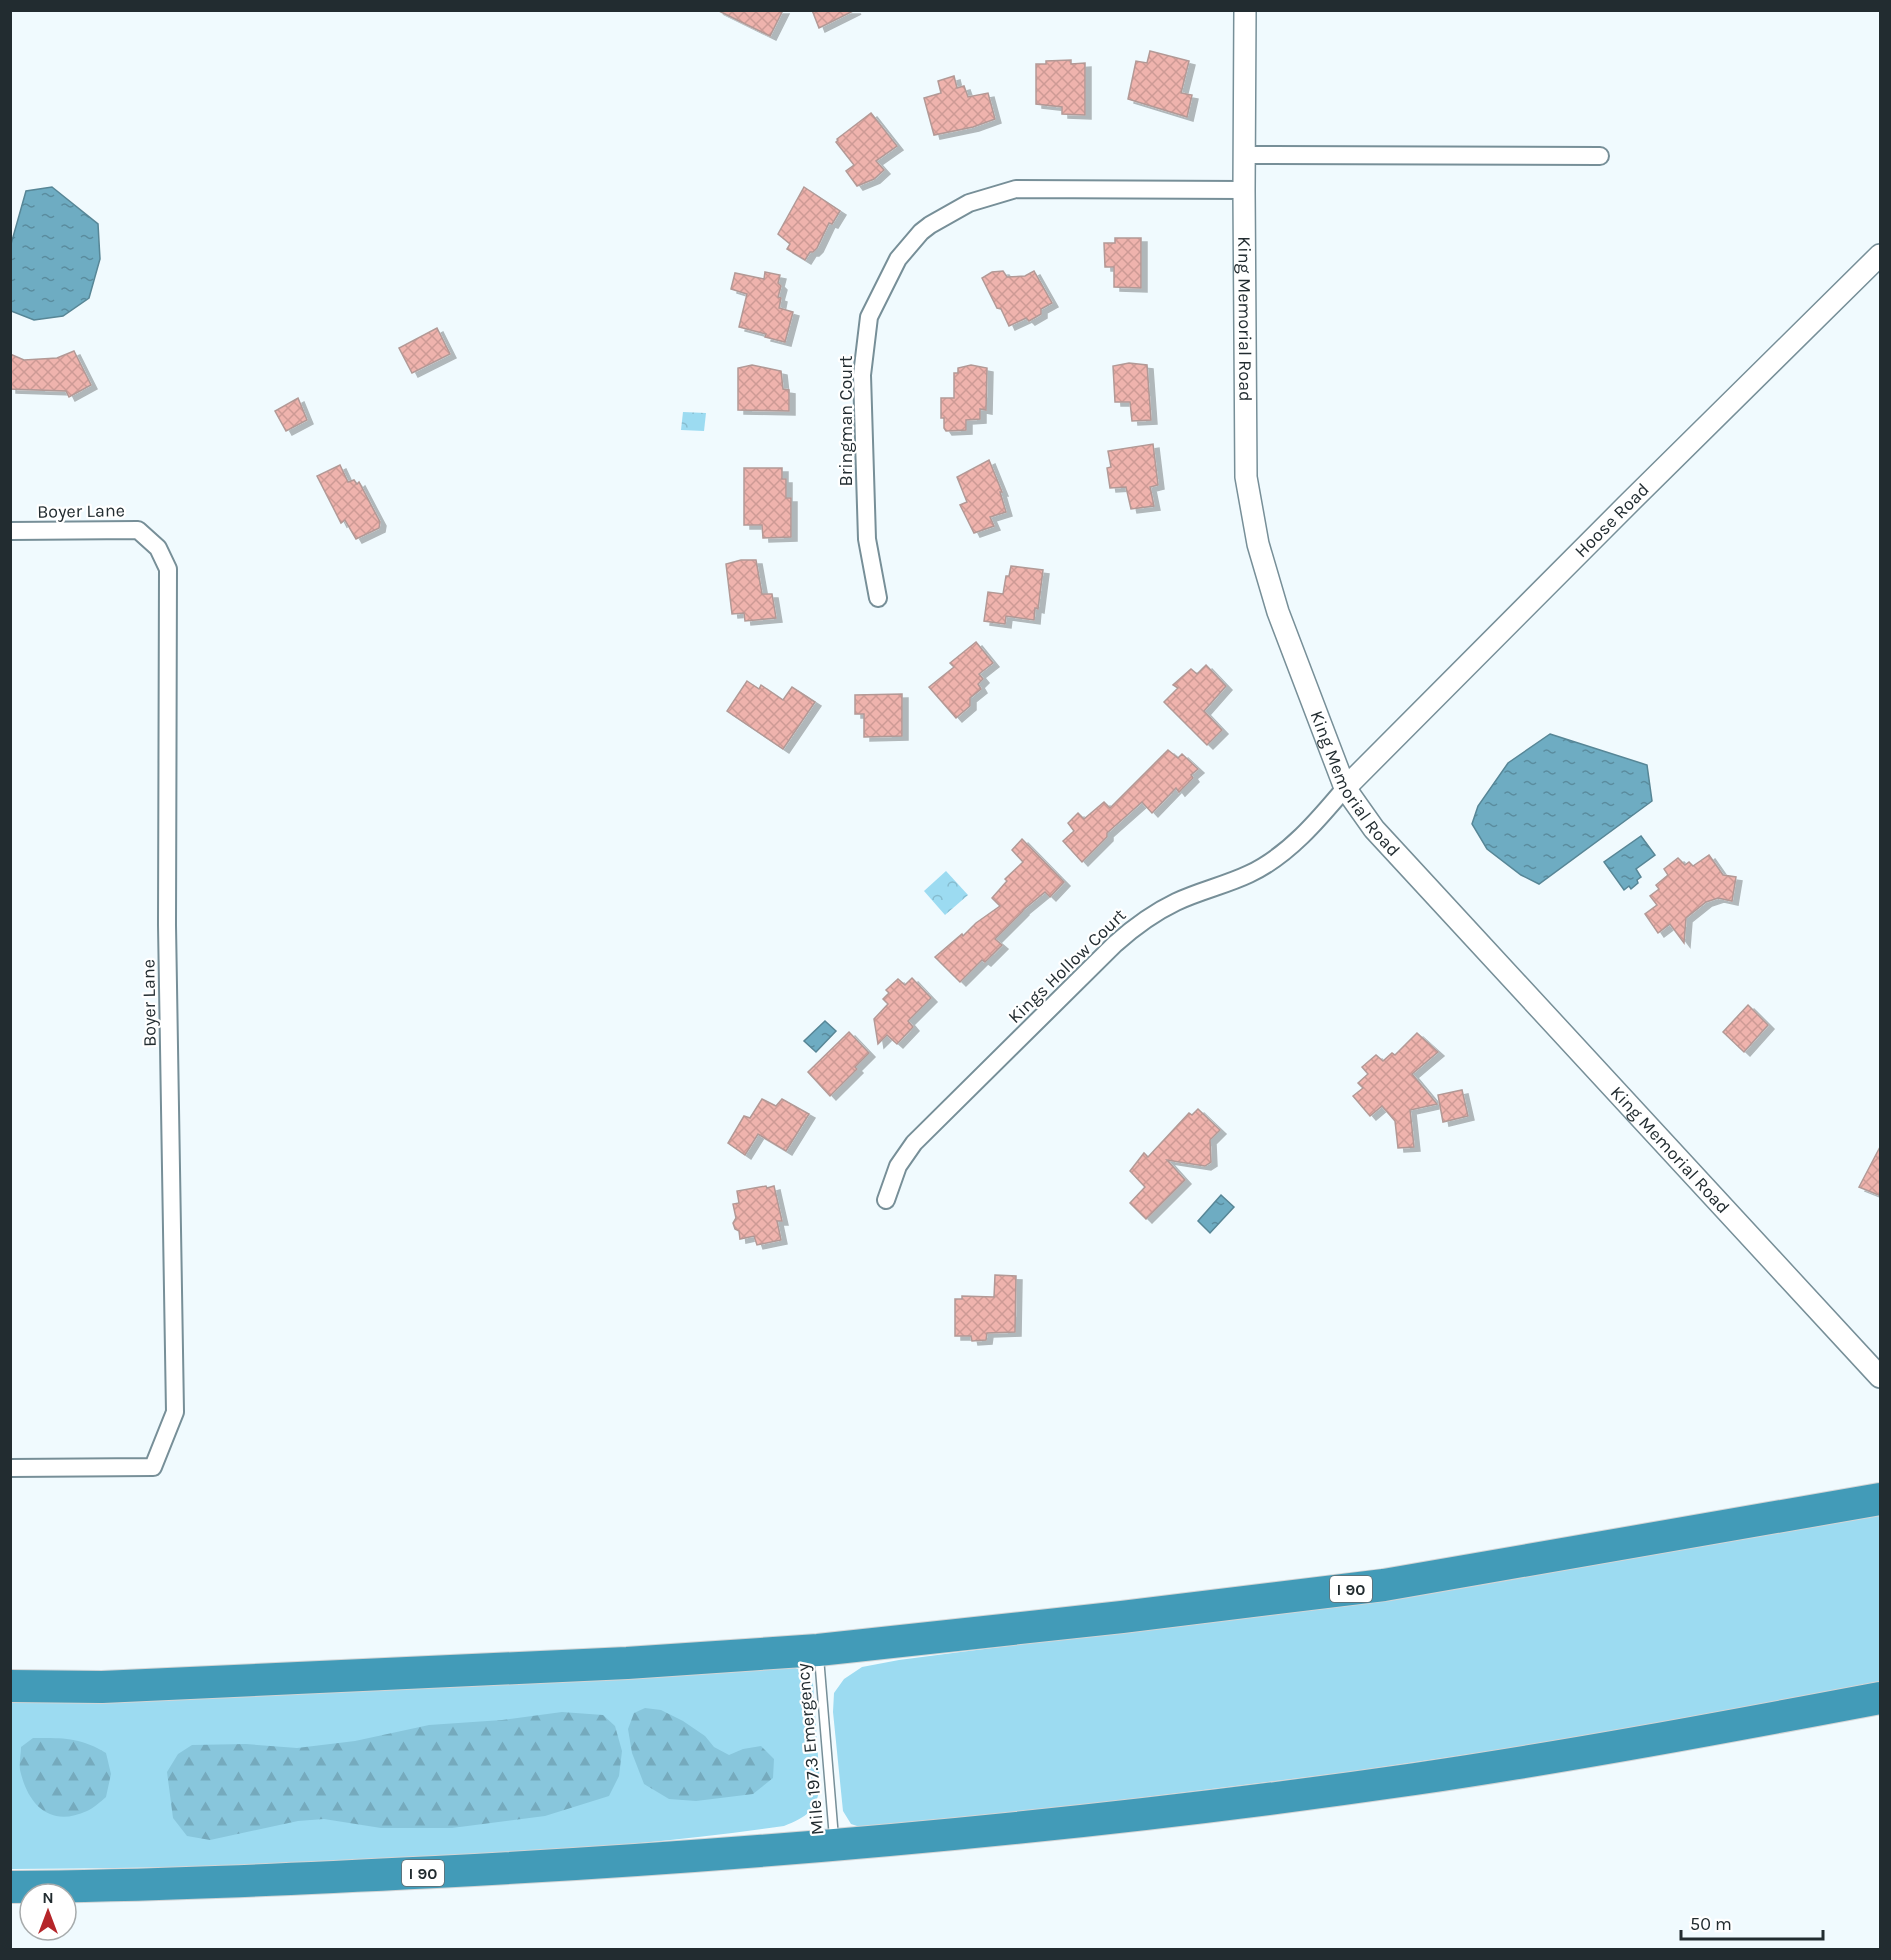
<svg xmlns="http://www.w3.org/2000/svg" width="1891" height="1960" font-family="Karla,sans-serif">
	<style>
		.green { fill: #9cdbf1 }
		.forest { fill: url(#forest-firs) }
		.park { fill: url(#park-crowns) }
		.water { fill: url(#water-ripples); stroke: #578696; stroke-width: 1.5 }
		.building { fill: url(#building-cross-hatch); stroke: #b29996; stroke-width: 1.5; filter: url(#shadow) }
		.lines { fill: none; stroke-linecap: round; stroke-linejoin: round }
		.service-casing { stroke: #778f98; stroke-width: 11 }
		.minor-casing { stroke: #778f98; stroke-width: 20 }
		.tertiary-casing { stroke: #778f98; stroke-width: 24 }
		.motorway-casing { stroke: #d3d5d6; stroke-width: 34 }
		.service { stroke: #fff; stroke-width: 8 }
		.minor { stroke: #fff; stroke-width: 16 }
		.tertiary { stroke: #fff; stroke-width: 21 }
		.motorway { stroke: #429bb8; stroke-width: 32 }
		.labels { text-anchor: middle; stroke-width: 4.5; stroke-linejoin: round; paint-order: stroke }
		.shield { fill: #fff; stroke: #646b6e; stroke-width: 1.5 }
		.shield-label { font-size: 16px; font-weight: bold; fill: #222c30 }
		.street-label { font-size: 18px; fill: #222c30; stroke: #fff }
	</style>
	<defs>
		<pattern id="forest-firs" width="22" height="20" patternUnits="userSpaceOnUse" patternTransform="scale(1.5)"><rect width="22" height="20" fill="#88c6dc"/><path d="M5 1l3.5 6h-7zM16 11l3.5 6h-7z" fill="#75aabd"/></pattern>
		<pattern id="park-crowns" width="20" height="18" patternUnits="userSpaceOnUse" patternTransform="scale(1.5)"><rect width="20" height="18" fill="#9cdbf1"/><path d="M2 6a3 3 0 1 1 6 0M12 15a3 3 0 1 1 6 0" fill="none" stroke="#86bccf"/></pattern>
		<pattern id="water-ripples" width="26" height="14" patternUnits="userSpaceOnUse" patternTransform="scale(1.5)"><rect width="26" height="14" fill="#6eacc2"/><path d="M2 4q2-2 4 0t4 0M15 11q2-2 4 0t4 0" fill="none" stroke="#5a8c9e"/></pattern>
		<pattern id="building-cross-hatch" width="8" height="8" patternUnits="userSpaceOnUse" patternTransform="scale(1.5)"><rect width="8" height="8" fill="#efb3ad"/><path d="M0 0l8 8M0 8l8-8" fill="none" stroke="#cd9a95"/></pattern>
		<filter id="shadow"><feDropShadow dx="6" dy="4" stdDeviation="0" flood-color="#0004"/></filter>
	</defs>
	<rect width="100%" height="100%" fill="#f0fafe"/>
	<g class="green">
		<path d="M1880,1514V1687L1593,1736L1348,1772L1074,1806L860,1827L851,1824L843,1811L833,1712L834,1693L844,1679L862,1667L899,1660C1227,1618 1556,1577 1880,1514Z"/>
		<path d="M786,1666C798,1668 808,1671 813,1684L820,1785C817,1810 807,1817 784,1826C528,1862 269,1867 11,1869L10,1701L164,1698L429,1688Z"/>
	</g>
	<g class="forest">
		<path d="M645,1708L661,1710L683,1721L705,1736L714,1747L729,1755L743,1749L761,1746L774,1759L773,1778L753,1794L696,1801L669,1799L644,1784L632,1753L628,1729L634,1713Z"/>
		<path d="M562,1712L603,1715L615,1726L622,1751L619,1776L609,1796L545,1816L452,1828H381L324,1819L298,1821L210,1840L187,1836L173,1818L167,1772L178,1754L192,1745L246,1744L297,1748L355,1741L429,1725L502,1720Z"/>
		<path d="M33,1738C62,1738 80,1737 106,1753L111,1774L106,1797C100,1802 94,1808 87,1811C50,1828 28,1805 20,1770C19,1763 21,1754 21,1747Z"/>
	</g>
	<g class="park">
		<path d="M683,412L706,413L704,431L681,430Z"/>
		<path d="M946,871L968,895L945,915L924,891Z"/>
	</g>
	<g class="water">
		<path d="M52,187L98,224L100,259L89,298L63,316L34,320L11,311V244L26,191Z"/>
		<path d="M1550,734L1647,765L1652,801L1539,884L1521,875L1487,849L1472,824L1478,806L1508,763Z"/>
		<path d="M1641,836L1655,855L1636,869L1641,877L1637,880L1638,883L1631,889L1629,886L1624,890L1604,862Z"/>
		<path d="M825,1021L836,1031L816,1052L804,1041Z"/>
		<path d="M1221,1195L1234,1207L1210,1233L1198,1221Z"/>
	</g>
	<g class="building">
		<path d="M717,10H783L770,36Z"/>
		<path d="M812,10H855L819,28Z"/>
		<path d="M1150,51L1189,61L1181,93L1192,95L1187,117L1128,99L1136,61L1147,63Z"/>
		<path d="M1071,60V64L1085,63V115L1062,114V107L1036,104V64H1046V61Z"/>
		<path d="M954,76L957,88L964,86L968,97L988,93L995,119L973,127L934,135L924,98L941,93L938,81Z"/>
		<path d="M871,113L897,146L876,161L884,170L874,179L857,186L846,171L854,165L836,142L838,140L837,139Z"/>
		<path d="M804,187L840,211L832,224L829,223L817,248L813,252H810L805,260L787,249L790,244L778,234Z"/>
		<path d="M1115,238H1141V288L1114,287V267H1105L1104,243H1115Z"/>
		<path d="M1003,271L1007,277L1025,276L1034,271L1052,303L1041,309V314L1029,321L1026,318L1009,326L1001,309L997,308L982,278L992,272Z"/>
		<path d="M765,272L780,275L778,283L781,286L778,297L781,298L779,308L793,312L785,342L765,337L766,334L739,327L747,294L731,289L735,273L764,279Z"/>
		<path d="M437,328L450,354L412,373L399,348Z"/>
		<path d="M74,351L91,385L69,397L66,391L10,389V354L24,360L57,358Z"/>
		<path d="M1129,363L1147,365L1151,420L1132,421L1130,402H1115L1113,366Z"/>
		<path d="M752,365L781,371L783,389L789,390V411L738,410V368Z"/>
		<path d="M971,365L987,368L986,410L980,409V419L966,420V430L946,431L944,428V418H941V398H954V373H958V368Z"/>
		<path d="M298,398L307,420L286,431L275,411Z"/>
		<path d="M1153,444L1158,485L1150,487L1154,506L1131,509L1126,487L1110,488L1107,468L1111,467L1108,451Z"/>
		<path d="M989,460L1002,492H1000L1006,512L990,517L994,526L974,533L960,505L967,502L957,477Z"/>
		<path d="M340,465L348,482L354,480L357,484L359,482L380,522L379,528L356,539L345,520L341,523L317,476Z"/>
		<path d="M744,468H782V479H786V498H791V537L763,538L762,525H744Z"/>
		<path d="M741,560H756L762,594H772L776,618L745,621L744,613L732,614L726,564Z"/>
		<path d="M1011,566L1043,570L1038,609L1035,608L1034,620L1006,616L1005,624L984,621L988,592L1003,594L1006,576H1009Z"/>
		<path d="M976,642L993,663L979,674L983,679L978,684L981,689L970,698V706L956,718L929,687L954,667L950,663Z"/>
		<path d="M1206,665L1226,686L1204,711L1222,730L1207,745L1164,702L1178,688L1173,685L1191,669L1197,674Z"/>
		<path d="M747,681L759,689L761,685L783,700L792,687L815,702L783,749L727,711Z"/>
		<path d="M902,694V736L864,737V714H855V695Z"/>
		<path d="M1168,750L1178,758L1182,754L1198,769L1191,775L1193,778L1179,792L1176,788L1152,813L1142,802L1107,833V837L1082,862L1063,841L1074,831L1068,823L1078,813L1084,819L1104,802L1110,808Z"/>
		<path d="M1022,839L1064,882L1050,897L1045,892L1023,910V911L995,939L1002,945L985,962L982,960L960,982L935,957L962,934L963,936L976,923L1000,906L992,898L1007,881L1005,879L1023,862L1012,850Z"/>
		<path d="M1709,855L1723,875L1736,877L1732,901L1718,898L1706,902L1686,918L1684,943L1670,924L1658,933L1645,914L1657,905L1650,896L1659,889L1656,885L1668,875L1664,869L1678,858L1685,865L1689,862L1693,866Z"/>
		<path d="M912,978L931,998L908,1021L913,1027L897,1044L887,1035L878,1044L874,1019L888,1004L883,999L889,993L886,990L898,979L905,985Z"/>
		<path d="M1748,1005L1768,1025L1744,1052L1723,1032Z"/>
		<path d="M849,1032L869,1053L855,1067L857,1069L830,1096L808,1072Z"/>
		<path d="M1417,1033L1438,1052L1412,1074L1437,1104L1410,1110L1414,1147L1398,1148L1395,1121L1382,1106L1370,1116L1353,1096L1363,1088L1358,1083L1368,1074L1362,1067L1376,1055L1383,1061L1392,1053L1395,1055Z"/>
		<path d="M1462,1090L1468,1116L1443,1122L1438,1095Z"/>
		<path d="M762,1099L776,1106L782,1099L809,1114L786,1151L758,1134L745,1155L728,1143L744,1116L750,1118Z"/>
		<path d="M1198,1109L1220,1130L1210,1140L1211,1162L1205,1166L1167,1160L1185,1180L1146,1219L1130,1203L1145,1187L1130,1171L1144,1153L1148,1157L1189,1113L1192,1115Z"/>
		<path d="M1881,1145V1196L1859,1187Z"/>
		<path d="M766,1186L767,1188L774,1186L782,1221H777L781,1240L757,1245L754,1236L740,1239L739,1231L735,1229L733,1223L736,1218L733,1204L739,1203L737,1191Z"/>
		<path d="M995,1275L1016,1276L1015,1332L987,1333L986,1340L972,1341L971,1336H955V1299H962V1296L994,1297Z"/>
	</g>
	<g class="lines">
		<defs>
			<path id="service" d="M819,1657L834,1838"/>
			<g id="minor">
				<path d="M1244,155L1600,156"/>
				<path d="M10,531L138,530L158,548L168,569L167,925L175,1412L153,1467L10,1468"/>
				<path d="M878,598L867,539L862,375L869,317L898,259L921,232L930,225L969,203L1016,189L1244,190"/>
				<path d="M886,1200L898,1166L914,1143L1115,944C1134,927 1153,913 1176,902C1199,891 1226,885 1249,874C1288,856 1319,819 1345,788"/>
			</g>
			<g id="tertiary">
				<path id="s1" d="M1245,10L1244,190L1246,477L1258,544L1278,612L1345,788L1374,829L1880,1377"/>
				<path id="s2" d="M1345,788L1626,506L1880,255"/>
			</g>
			<g id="motorway">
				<path d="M10,1686L102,1687L627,1663L818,1650L1122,1617L1384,1585L1880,1499"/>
				<path d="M10,1887C152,1886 294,1879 436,1872C763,1855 1090,1826 1415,1779C1571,1756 1726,1727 1880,1698"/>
			</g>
		</defs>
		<use href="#service" class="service-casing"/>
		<use href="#minor" class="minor-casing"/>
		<use href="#tertiary" class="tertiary-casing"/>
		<use href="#motorway" class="motorway-casing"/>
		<use href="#service" class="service"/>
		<use href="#minor" class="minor"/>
		<use href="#tertiary" class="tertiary"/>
		<use href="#motorway" class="motorway"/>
	</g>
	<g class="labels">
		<g class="shield">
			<rect x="1330" y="1576" width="42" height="26" rx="4.5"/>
			<rect x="402" y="1860" width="42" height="26" rx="4.5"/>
		</g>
		<g class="shield-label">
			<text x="1351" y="1595">I 90</text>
			<text x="423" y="1879">I 90</text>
		</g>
		<g class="street-label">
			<text dy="6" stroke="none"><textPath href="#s1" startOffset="309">King Memorial Road</textPath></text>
			<text transform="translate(846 421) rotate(-90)" y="6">Bringman Court</text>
			<text transform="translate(81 511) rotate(-1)" y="6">Boyer Lane</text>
			<text dy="6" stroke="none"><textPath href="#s2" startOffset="378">Hoose Road</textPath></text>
			<text dy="6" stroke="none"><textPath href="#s1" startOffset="795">King Memorial Road</textPath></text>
			<text transform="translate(1067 966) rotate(-44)" y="6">Kings Hollow Court</text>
			<text transform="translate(149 1003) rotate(-91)" y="6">Boyer Lane</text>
			<text dy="6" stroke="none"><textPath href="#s1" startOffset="1281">King Memorial Road</textPath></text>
			<text transform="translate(810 1749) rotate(-95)" y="6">Mile 197.3 Emergency</text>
		</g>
	</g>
	<rect width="1891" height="1960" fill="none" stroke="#222c30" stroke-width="24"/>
	<g transform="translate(48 1912)"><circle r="28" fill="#ffffff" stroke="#a7abac" stroke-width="1.5"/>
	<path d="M0-4.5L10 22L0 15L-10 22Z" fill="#b52529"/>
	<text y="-9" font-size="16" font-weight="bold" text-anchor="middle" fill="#222c30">N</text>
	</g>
	<path d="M1681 1930v9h142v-9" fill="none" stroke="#222c30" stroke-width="3"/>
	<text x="1690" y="1930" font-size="18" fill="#222c30" stroke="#ffffff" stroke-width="4.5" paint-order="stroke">50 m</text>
</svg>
